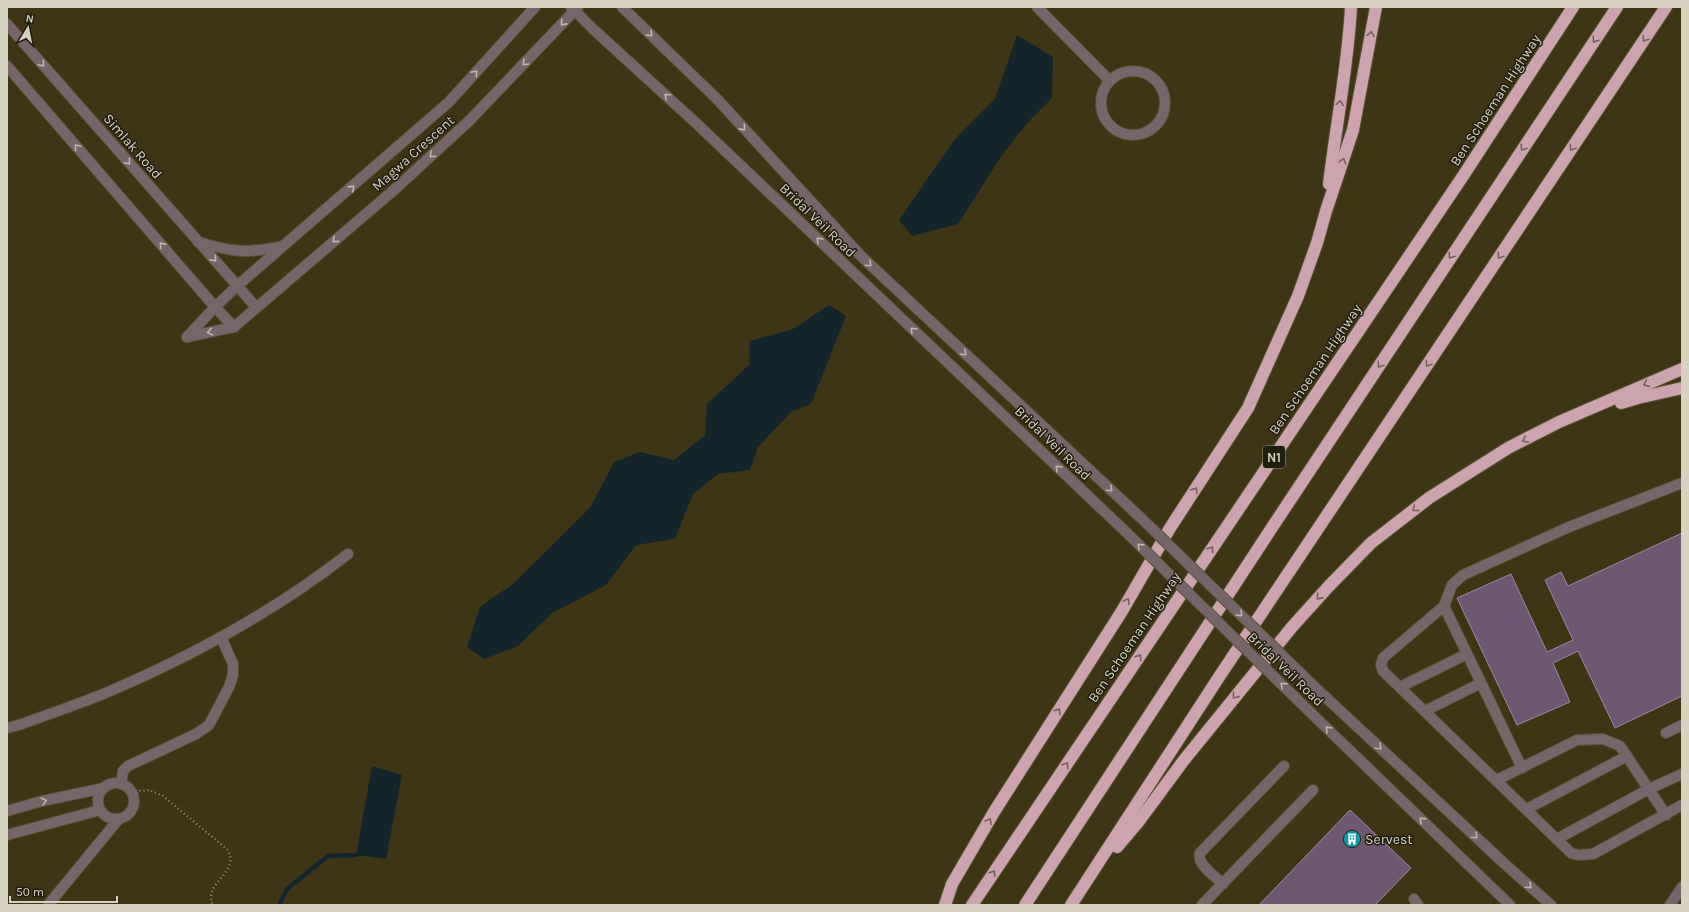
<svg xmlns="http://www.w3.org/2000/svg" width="1689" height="912" font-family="Karla,sans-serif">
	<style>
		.water { fill: #13252a }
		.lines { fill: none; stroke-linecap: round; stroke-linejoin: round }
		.stream { stroke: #13252a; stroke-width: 4.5 }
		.building { fill: #6e5771; stroke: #9f86a2 }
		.minor-casing { stroke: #5a5134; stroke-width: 12 }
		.highway-casing { stroke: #5a5134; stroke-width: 14 }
		.path { stroke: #928b73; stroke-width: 2.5; stroke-dasharray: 1 3; stroke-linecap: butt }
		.minor { stroke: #766569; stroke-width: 10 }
		.highway { stroke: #cda4ad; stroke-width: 12 }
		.minor-bridge-casing { stroke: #5a5134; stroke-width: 12; stroke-linecap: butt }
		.minor-bridge { stroke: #766569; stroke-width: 10 }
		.oneway { stroke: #bfb7aa }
		.oneway2 { stroke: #77605e }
		.labels { text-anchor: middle; stroke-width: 3; stroke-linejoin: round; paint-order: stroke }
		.shield { fill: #211d0f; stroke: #a09c8b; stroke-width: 1 }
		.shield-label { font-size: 13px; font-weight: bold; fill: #d7d2c0 }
		.street-label { font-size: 14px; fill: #d7d2c0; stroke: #211d0f }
		.poi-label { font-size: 14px; fill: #d7d2c0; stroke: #211d0f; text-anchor: start }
	</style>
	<rect width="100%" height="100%" fill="#3e3515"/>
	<g class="water">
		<path d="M1017,35L1053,57L1052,98L1029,121L1002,155L958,224L912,236L899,220L955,139L995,99Z"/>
		<path d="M829,305L846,316L811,404L792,411L758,447L750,470L718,474L693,494L675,539L636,545L606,585L552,613L518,646L484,659L467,647L480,607L513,584L590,508L614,462L640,452L674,460L705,435L707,404L749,365L750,341L793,329Z"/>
		<path d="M372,766L402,775L386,859L356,855Z"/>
	</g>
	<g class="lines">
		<path class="stream" d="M279,905L287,889L328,856L356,855L361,853"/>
	</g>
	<g class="building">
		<path d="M1682,533V696L1615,728L1578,651L1553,663L1570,702L1517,725L1457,598L1511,574L1547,652L1573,640L1545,580L1561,572L1568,586Z"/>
		<path d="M1350,810L1411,868L1375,905H1259Z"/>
	</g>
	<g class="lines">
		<defs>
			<g id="minor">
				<path d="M571,7L593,29L696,123L1127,533"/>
				<path d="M622,7L717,99L862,257L1141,518"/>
				<path d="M1037,7L1110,81"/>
				<path d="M7,24L256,307"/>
				<path d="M7,66L215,307L234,327"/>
				<circle cx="1133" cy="103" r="32"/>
				<path d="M198,242C233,252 247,254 282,246"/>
				<path d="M187,337L234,327L394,190L469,121L578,7"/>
				<path d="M187,337L215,307L237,286L449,102L535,7"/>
				<path d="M1682,483L1569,527L1463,575L1452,585L1444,606L1383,658L1381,665L1383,671L1571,853L1578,855L1593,854L1682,805"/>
				<path d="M1444,606L1522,768"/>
				<path d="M1400,687L1467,654"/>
				<path d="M1320,692L1507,866L1551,905"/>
				<path d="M1425,711L1481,683"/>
				<path d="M1311,713L1510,905"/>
				<path d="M7,728L19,725C49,714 79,704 108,692C192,656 275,611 348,554"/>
				<path d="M1666,733L1682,725"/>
				<path d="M1497,780L1577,740L1603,739L1620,746L1666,815"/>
				<circle cx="116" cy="801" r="18"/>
				<path d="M121,784L123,771L128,766L196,734L209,725L229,687L233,675V664L221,637"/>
				<path d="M1527,809L1627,756"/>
				<path d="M7,811L42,801L104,788"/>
				<path d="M7,835L100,810"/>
				<path d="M1557,839L1649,789L1682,774"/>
				<path d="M1223,884C1216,877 1196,864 1200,853L1284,766"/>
				<path d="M1414,899L1418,905"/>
				<path d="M48,905L118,820"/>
				<path d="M1202,905L1313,790"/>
				<path d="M1670,905L1682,887"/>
			</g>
			<g id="highway">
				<path d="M1329,184C1336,125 1348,66 1351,7"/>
				<path d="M1621,403L1638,398L1682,388"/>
				<path d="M1117,847L1139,821L1184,760L1292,627L1329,586L1371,543L1429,498L1508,448L1559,422L1682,369"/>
				<path d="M945,905L952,884L994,812L1122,611L1170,528L1248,408L1298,296L1317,243L1326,211L1353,130L1376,7"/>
				<path d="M972,905L1463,176L1573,7"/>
				<path d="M1025,905L1271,529L1617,7"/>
				<path d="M1071,905L1219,677L1666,7"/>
			</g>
		</defs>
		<use href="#minor" class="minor-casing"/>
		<use href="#highway" class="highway-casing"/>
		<path class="path" d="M134,797L140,791L149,790L163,796L228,850C240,874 202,883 213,905"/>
		<use href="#minor" class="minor"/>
		<use href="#highway" class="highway"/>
		<defs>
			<g id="minor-bridge">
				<path d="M1141,518L1320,692"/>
				<path d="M1127,533L1311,713"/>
			</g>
		</defs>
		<use href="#minor-bridge" class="minor-bridge-casing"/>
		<use href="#minor-bridge" class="minor-bridge"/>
	</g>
	<defs><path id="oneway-chevron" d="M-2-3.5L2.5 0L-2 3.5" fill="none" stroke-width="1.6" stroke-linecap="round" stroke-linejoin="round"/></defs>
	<g class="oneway">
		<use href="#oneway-chevron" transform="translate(563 23) rotate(132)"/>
		<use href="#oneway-chevron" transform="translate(650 34) rotate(44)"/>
		<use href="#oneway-chevron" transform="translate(525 63) rotate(134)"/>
		<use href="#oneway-chevron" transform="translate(42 64) rotate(49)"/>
		<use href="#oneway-chevron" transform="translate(475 73) rotate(-48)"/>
		<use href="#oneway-chevron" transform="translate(667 96) rotate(-138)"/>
		<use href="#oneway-chevron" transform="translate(743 128) rotate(48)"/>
		<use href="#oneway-chevron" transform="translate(77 147) rotate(-130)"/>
		<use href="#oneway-chevron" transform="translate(432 155) rotate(138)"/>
		<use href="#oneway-chevron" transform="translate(128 162) rotate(49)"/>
		<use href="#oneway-chevron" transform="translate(352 188) rotate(-41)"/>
		<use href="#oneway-chevron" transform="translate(335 240) rotate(139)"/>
		<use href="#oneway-chevron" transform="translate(819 240) rotate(-136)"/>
		<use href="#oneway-chevron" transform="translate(162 245) rotate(-131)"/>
		<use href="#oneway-chevron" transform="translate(214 259) rotate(49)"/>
		<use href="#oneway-chevron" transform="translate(869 264) rotate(43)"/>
		<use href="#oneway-chevron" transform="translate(913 330) rotate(-136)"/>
		<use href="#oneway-chevron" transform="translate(210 332) rotate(168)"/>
		<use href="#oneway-chevron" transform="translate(964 353) rotate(43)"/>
		<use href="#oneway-chevron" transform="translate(1058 468) rotate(-136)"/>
		<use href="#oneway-chevron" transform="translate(1110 489) rotate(43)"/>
		<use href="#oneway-chevron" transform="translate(1140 546) rotate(-136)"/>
		<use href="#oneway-chevron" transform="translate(1240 614) rotate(44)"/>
		<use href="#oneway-chevron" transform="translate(1283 685) rotate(-136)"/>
		<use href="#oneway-chevron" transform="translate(1328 729) rotate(-136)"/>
		<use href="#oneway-chevron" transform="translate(1379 747) rotate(43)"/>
		<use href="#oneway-chevron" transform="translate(44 801) rotate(-14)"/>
		<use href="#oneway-chevron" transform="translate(1422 820) rotate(-136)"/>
		<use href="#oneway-chevron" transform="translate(1475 836) rotate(43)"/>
		<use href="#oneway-chevron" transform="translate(1529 886) rotate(42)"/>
	</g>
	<g class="oneway2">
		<use href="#oneway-chevron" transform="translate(1371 34) rotate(-80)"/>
		<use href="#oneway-chevron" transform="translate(1645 39) rotate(124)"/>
		<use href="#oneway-chevron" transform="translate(1595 40) rotate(124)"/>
		<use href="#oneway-chevron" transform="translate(1340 103) rotate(-81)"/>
		<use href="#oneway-chevron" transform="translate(1523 148) rotate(124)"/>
		<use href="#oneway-chevron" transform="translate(1572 148) rotate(124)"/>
		<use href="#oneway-chevron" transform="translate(1343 161) rotate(-72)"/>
		<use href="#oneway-chevron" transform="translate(1451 256) rotate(124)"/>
		<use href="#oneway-chevron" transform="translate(1500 256) rotate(124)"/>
		<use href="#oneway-chevron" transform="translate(1428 364) rotate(124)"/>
		<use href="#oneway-chevron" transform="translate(1380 365) rotate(124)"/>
		<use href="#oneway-chevron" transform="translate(1646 384) rotate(156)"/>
		<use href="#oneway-chevron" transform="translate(1525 440) rotate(153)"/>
		<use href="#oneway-chevron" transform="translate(1195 490) rotate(-57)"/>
		<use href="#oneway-chevron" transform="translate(1415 509) rotate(142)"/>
		<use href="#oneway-chevron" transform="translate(1211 549) rotate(-56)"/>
		<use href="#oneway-chevron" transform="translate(1319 597) rotate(132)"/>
		<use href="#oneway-chevron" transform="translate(1127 601) rotate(-60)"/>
		<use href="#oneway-chevron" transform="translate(1139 657) rotate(-56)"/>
		<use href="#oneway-chevron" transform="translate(1235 696) rotate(129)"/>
		<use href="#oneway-chevron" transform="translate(1058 711) rotate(-58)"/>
		<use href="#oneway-chevron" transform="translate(1066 765) rotate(-56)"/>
		<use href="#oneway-chevron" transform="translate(989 821) rotate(-60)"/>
		<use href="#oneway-chevron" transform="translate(993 873) rotate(-56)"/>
	</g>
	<defs>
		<symbol id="building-disc" viewBox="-11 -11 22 22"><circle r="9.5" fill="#0f9aa8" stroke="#211d0f"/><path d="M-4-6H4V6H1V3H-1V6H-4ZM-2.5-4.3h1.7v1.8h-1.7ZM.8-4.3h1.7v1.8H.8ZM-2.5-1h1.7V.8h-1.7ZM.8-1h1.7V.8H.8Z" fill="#fff"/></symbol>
	</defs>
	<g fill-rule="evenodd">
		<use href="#building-disc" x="1342" y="829" width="20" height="20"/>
	</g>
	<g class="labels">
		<rect class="shield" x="1263" y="446" width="22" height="22" rx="3"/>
		<g class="shield-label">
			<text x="1274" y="462">N1</text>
		</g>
		<g class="street-label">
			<text transform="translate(1495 100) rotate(-57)" y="5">Ben Schoeman Highway</text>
			<text transform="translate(133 146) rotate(49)" y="5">Simlak Road</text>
			<text transform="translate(413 153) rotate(-42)" y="5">Magwa Crescent</text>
			<text transform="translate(818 220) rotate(44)" y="5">Bridal Veil Road</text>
			<text transform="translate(1315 369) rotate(-56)" y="5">Ben Schoeman Highway</text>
			<text transform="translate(1053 443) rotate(44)" y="5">Bridal Veil Road</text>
			<text transform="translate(1134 637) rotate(-56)" y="5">Ben Schoeman Highway</text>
			<text transform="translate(1286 669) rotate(44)" y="5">Bridal Veil Road</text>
		</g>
		<g class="poi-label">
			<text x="1365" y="844">Servest</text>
		</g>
	</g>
	<rect width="1689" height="912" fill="none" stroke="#d7d2c0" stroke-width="16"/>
	<g transform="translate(28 28) rotate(10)" stroke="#211d0f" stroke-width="3" paint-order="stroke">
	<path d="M0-3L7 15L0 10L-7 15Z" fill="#d7d2c0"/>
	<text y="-6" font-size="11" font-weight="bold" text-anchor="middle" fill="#d7d2c0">N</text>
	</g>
	<path d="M10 896v6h107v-6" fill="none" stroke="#d7d2c0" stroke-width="2"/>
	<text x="16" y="896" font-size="12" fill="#d7d2c0" stroke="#211d0f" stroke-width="3" paint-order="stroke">50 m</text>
</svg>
